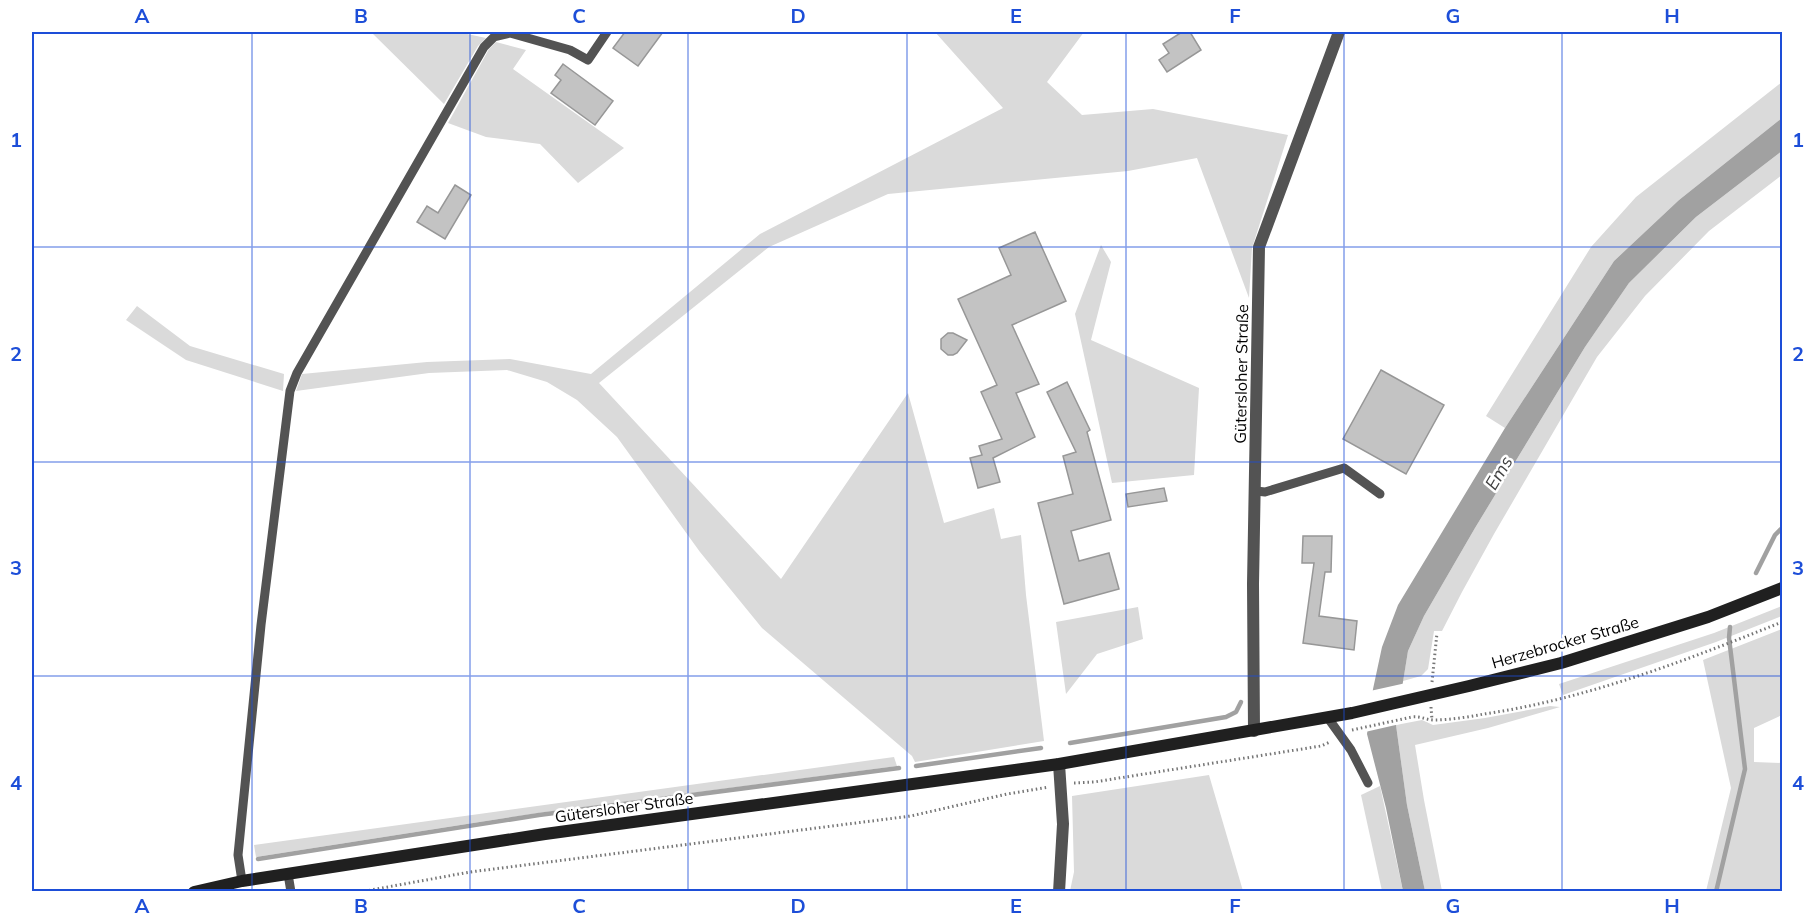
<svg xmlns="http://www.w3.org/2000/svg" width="1814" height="923" font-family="Mulish,sans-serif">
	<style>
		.green { fill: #dadada }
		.water { fill: #a1a1a1 }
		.pier { fill: #fff }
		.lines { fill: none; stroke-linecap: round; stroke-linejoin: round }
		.stream { stroke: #a1a1a1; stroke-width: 4.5 }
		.building { fill: #c3c3c3; stroke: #979797; stroke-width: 1.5 }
		.path { stroke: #757575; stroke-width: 3; stroke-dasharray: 1.5 3; stroke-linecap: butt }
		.lane { stroke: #535353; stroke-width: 9 }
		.street { stroke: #535353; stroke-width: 12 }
		.secondary { stroke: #202020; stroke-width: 12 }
		.grid { fill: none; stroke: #1d4ed8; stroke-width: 1.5; stroke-opacity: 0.55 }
		.labels { text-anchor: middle; stroke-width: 5; stroke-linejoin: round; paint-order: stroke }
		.street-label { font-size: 16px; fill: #000; stroke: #fff }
		.water-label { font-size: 18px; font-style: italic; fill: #424242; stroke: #fff }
		.neatline { fill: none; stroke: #1d4ed8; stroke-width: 2 }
		.grid-label { font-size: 20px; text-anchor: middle; font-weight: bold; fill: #1d4ed8 }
	</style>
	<rect width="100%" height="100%" fill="#fff"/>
	<g class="green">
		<path d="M371,32H458L486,38L478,46L444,104Z"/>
		<path d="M935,32H1084L1047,82L1082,115L1153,109L1288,135L1252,248L1249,298L1197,158L1128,171L888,194L769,247L599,383L781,579L908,393L944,523L994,508L1001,539L1021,535L1026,595L1044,741L915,762L912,756L762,628L700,552L617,437L577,400L547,382L507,370L429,373L296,391L302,374L427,362L510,359L591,374L760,234L1003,108Z"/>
		<path d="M496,42L526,50L513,69L624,148L578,183L540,144L486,137L448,123L489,49Z"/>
		<path d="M1782,82V118L1679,200L1614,261L1505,428L1486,416L1591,247L1636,197Z"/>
		<path d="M1782,151V175L1709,231L1645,296L1597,357L1494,534L1462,592L1442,631H1434L1428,669L1421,676L1403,681L1408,651L1424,616L1475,528L1585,347L1629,283L1696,217Z"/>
		<path d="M1101,245L1111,262L1091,340L1199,388L1194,475L1112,483L1075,314Z"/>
		<path d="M137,306L190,346L284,374L283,391L186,360L126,320Z"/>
		<path d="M1782,606V616L1716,642L1563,695L1559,684L1714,633Z"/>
		<path d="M1138,607L1143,639L1097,654L1066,694L1056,622Z"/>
		<path d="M1782,629V715L1754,728V762L1782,763V891H1706L1731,788L1703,660Z"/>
		<path d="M1550,706L1560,707L1488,728L1415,745L1424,800L1442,891H1425L1407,805L1396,725L1422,720L1433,725L1485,718Z"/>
		<path d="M894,757L897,766L538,813L256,857L254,845Z"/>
		<path d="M1209,775L1243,891H1070L1074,872L1072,796Z"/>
		<path d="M1380,786L1403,891H1382L1361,795Z"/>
	</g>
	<path class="water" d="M1782,118V151L1696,217L1629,283L1585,347L1475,528L1424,616L1408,651L1396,725L1407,805L1425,891H1403L1386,808L1367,734L1373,689L1382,647L1398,605L1505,428L1614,261L1679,200Z"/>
	<path class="pier" d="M1406,683L1400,724L1365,732L1370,691Z"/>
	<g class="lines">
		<g class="stream">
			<path d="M1756,573L1775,535L1782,528"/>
			<path d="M1070,743L1226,717L1236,712L1241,702"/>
			<path d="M916,766L1041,748"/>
			<path d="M258,859L539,815L899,768"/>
			<path d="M1716,892L1745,769L1729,638L1730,627"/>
		</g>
	</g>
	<g class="building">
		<path d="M625,32H663L638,66L613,48Z"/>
		<path d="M1182,32H1190L1201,50L1167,72L1159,60L1169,53L1163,44Z"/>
		<path d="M563,64L613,101L595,125L551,93L561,80L555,75Z"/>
		<path d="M455,185L471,195L445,239L417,222L427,206L438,213Z"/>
		<path d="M1035,232L1066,301L1012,325L1039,384L1016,393L1035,437L993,458L1000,482L978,488L970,458L982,455L979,446L1002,439L981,392L997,385L958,299L1011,275L999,248Z"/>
		<path d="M948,333H953L967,340L957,353L953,355H948L941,349V339Z"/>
		<path d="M1381,370L1444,405L1406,474L1343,439Z"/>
		<path d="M1067,382L1090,430L1087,432L1111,520L1071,531L1079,561L1109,553L1119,589L1064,604L1038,503L1073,494L1063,456L1076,452L1047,392Z"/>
		<path d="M1164,488L1167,501L1128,507L1126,494Z"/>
		<path d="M1303,536H1332L1331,572H1325L1319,616L1357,621L1354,650L1303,643L1314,563H1302Z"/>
	</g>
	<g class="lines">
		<g class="path">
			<path d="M1432,682L1437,633"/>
			<path d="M1431,707L1432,720"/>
			<path d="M1352,730L1412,717C1421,716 1426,720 1434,720C1450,720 1468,717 1484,714C1587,699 1687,660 1782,622"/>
			<path d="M1074,783L1094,782L1321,746L1330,742"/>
			<path d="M360,892L470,872L911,816L1007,794L1049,787"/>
		</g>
		<g class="lane">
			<path d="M1256,491L1265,492L1344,468L1380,494"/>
			<path d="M1328,718L1351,750L1368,783"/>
			<path d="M288,874L291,892"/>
			<path d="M242,881L238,855L261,625L290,391L297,373L484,47L494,37L510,33L570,50L588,60L607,32"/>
		</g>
		<g class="street">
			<path d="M1254,731L1253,584L1259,247L1339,32"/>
			<path d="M1059,892L1063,824L1059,764"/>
		</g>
		<path class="secondary" d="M194,892L242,881L545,834L1059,764L1352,713L1469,686L1561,663L1708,617L1782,588"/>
	</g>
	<path class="grid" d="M252,32V892M470,32V892M688,32V892M907,32V892M1126,32V892M1344,32V892M1562,32V892M32,247H1782M32,462H1782M32,676H1782"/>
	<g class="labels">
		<g class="street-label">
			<text transform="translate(1241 374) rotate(-89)" y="6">Gütersloher Straße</text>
			<text transform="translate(1565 642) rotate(-16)" y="6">Herzebrocker Straße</text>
			<text transform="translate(624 807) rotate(-8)" y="6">Gütersloher Straße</text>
		</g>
		<g class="water-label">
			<text transform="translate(1499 473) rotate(-59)" y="6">Ems</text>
		</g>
	</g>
	<rect width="1814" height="923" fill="none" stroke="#ffffff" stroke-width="66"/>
	<rect x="33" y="33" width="1748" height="857" class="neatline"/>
	<g class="grid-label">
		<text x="142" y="23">A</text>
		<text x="361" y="23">B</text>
		<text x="579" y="23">C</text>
		<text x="798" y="23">D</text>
		<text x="1016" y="23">E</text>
		<text x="1235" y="23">F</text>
		<text x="1453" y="23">G</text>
		<text x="1672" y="23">H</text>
		<text x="16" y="147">1</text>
		<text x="1798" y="147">1</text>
		<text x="16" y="361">2</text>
		<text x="1798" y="361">2</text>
		<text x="16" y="575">3</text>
		<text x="1798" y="575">3</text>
		<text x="16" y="790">4</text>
		<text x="1798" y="790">4</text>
		<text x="142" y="913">A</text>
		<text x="361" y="913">B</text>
		<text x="579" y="913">C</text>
		<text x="798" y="913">D</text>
		<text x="1016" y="913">E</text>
		<text x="1235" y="913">F</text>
		<text x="1453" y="913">G</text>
		<text x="1672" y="913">H</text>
	</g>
</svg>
